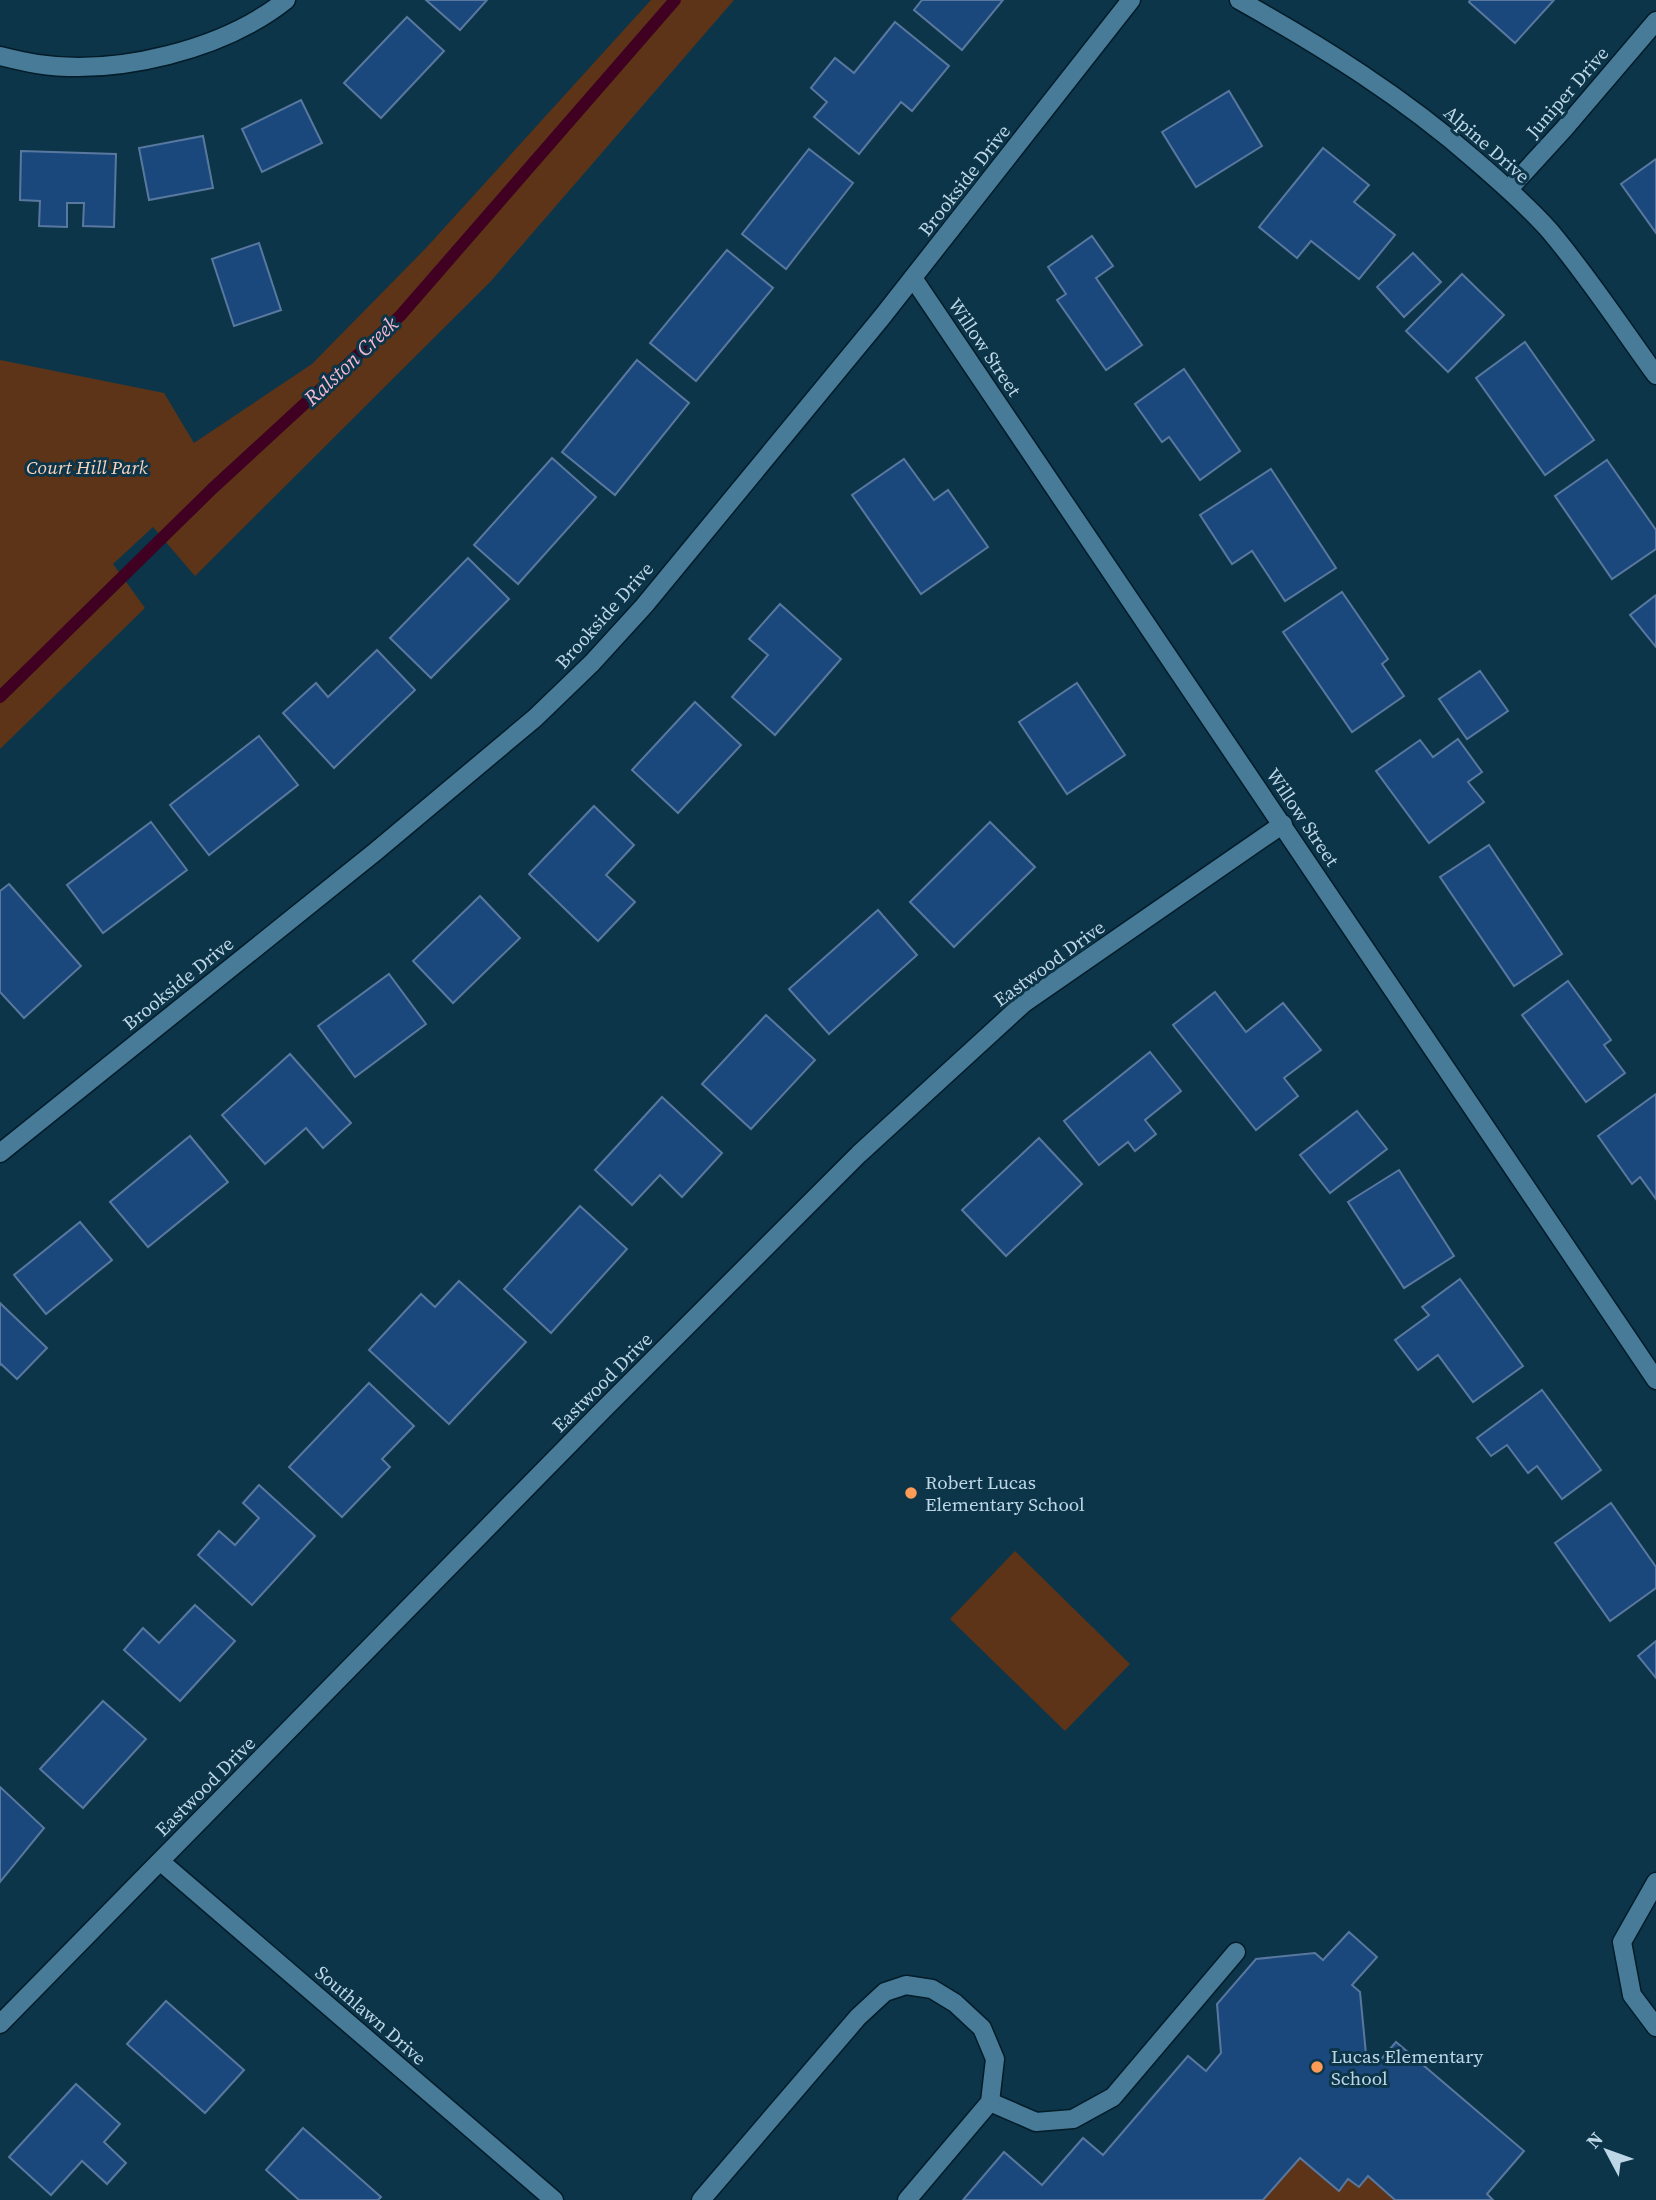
<svg xmlns="http://www.w3.org/2000/svg" width="1656" height="2200" font-family="'Source Serif 4',serif">
	<style>
		.green { fill: #5d3417 }
		.lines { fill: none; stroke-linecap: round; stroke-linejoin: round }
		.stream { stroke: #3f0022; stroke-width: 12 }
		.building { fill: #1b487c; stroke: #59789f; stroke-width: 2 }
		.lane-casing { stroke: #021c29; stroke-width: 21 }
		.street-casing { stroke: #021c29; stroke-width: 21 }
		.lane { stroke: #487b97; stroke-width: 18 }
		.street { stroke: #487b97; stroke-width: 18 }
		.poi-dot { fill: #fe9c57; stroke: #0d3549; stroke-width: 2.5 }
		.labels { text-anchor: middle; stroke-width: 6; stroke-linejoin: round; paint-order: stroke }
		.street-label { font-size: 19px; fill: #bdd7e6; stroke: #0d3549 }
		.park-label { font-size: 19px; font-style: italic; fill: #f9d4bd; stroke: #0d3549 }
		.poi-label { font-size: 19px; fill: #bdd7e6; stroke: #0d3549; text-anchor: start }
		.water-label { font-size: 21px; font-style: italic; fill: #f6b8d0; stroke: #0d3549 }
	</style>
	<rect width="100%" height="100%" fill="#0d3549"/>
	<g class="green">
		<path d="M651,0H734L491,281L195,576L153,527L113,564L145,608L0,749V360L164,393L194,443L312,364L426,248Z"/>
		<path d="M1015,1551L1130,1664L1065,1731L950,1619Z"/>
		<path d="M1300,2158L1338,2191L1348,2179L1359,2187L1368,2176L1395,2200H1263Z"/>
	</g>
	<g class="lines">
		<path class="stream" d="M0,697L212,489L400,316L675,0"/>
	</g>
	<g class="building">
		<path d="M426,0H487L460,30Z"/>
		<path d="M922,0H1003L962,50L914,10Z"/>
		<path d="M1470,0H1554L1515,43L1469,2Z"/>
		<path d="M407,17L444,51L381,118L344,83Z"/>
		<path d="M895,22L949,66L912,111L901,102L859,154L814,117L827,102L811,88L835,58L854,73Z"/>
		<path d="M1229,91L1262,146L1196,187L1162,132Z"/>
		<path d="M301,100L322,143L262,172L242,129Z"/>
		<path d="M203,136L213,188L149,200L139,148Z"/>
		<path d="M1323,148L1369,185L1354,202L1395,235L1359,279L1311,241L1297,258L1259,227Z"/>
		<path d="M809,149L853,183L786,269L742,234Z"/>
		<path d="M21,151L116,154L114,227L83,226L84,203H67V227L39,226L40,201L20,200Z"/>
		<path d="M1656,159V233L1621,184Z"/>
		<path d="M1092,236L1113,266L1096,278L1142,345L1106,370L1057,300L1066,294L1048,267Z"/>
		<path d="M259,243L281,310L234,326L212,259Z"/>
		<path d="M727,250L773,288L696,381L650,343Z"/>
		<path d="M1413,253L1441,282L1404,317L1377,287Z"/>
		<path d="M1462,274L1504,315L1448,372L1406,331Z"/>
		<path d="M1525,342L1594,440L1545,475L1476,378Z"/>
		<path d="M637,360L689,403L615,495L562,452Z"/>
		<path d="M1184,369L1240,451L1200,480L1169,437L1162,442L1135,404Z"/>
		<path d="M552,458L596,497L518,584L474,545Z"/>
		<path d="M904,459L934,500L948,490L988,547L921,594L852,495Z"/>
		<path d="M1607,460L1656,530V549L1612,579L1555,496Z"/>
		<path d="M1271,469L1336,568L1285,601L1252,551L1232,564L1200,515Z"/>
		<path d="M468,558L509,599L431,678L390,638Z"/>
		<path d="M1342,592L1388,659L1382,664L1404,696L1352,732L1283,632Z"/>
		<path d="M1656,595V647L1630,615Z"/>
		<path d="M780,604L841,659L775,735L732,697L768,655L749,639Z"/>
		<path d="M377,650L415,690L334,768L283,713L316,683L328,697Z"/>
		<path d="M1480,671L1508,711L1467,739L1439,699Z"/>
		<path d="M1077,683L1125,755L1067,794L1019,722Z"/>
		<path d="M695,702L741,745L678,813L632,770Z"/>
		<path d="M259,736L298,785L209,855L170,805Z"/>
		<path d="M1458,739L1482,772L1468,782L1484,802L1429,843L1376,771L1420,740L1433,757Z"/>
		<path d="M594,806L634,845L606,875L635,902L598,941L529,874Z"/>
		<path d="M151,822L187,870L103,933L67,885Z"/>
		<path d="M990,822L1035,867L954,947L910,902Z"/>
		<path d="M1489,845L1562,954L1514,986L1440,877Z"/>
		<path d="M9,884L81,966L24,1018L0,992V891Z"/>
		<path d="M480,896L520,938L453,1003L413,961Z"/>
		<path d="M878,910L917,955L829,1034L789,989Z"/>
		<path d="M389,974L426,1024L355,1077L318,1026Z"/>
		<path d="M1568,981L1611,1040L1604,1045L1625,1073L1586,1102L1522,1015Z"/>
		<path d="M1215,992L1246,1032L1283,1003L1321,1050L1284,1078L1298,1096L1256,1130L1173,1025Z"/>
		<path d="M766,1015L815,1060L751,1129L702,1084Z"/>
		<path d="M1150,1052L1181,1091L1145,1120L1156,1134L1135,1151L1128,1142L1099,1165L1064,1121Z"/>
		<path d="M290,1054L351,1123L323,1148L306,1128L265,1164L222,1115Z"/>
		<path d="M1656,1094V1199L1640,1177L1632,1184L1598,1136Z"/>
		<path d="M662,1097L722,1153L682,1197L660,1175L632,1205L595,1170Z"/>
		<path d="M1357,1111L1387,1149L1330,1193L1300,1155Z"/>
		<path d="M190,1136L228,1182L148,1247L110,1202Z"/>
		<path d="M1039,1138L1082,1184L1006,1256L962,1210Z"/>
		<path d="M1399,1170L1454,1256L1404,1288L1348,1202Z"/>
		<path d="M580,1206L627,1249L551,1333L504,1289Z"/>
		<path d="M80,1222L112,1260L46,1314L14,1275Z"/>
		<path d="M1460,1279L1523,1366L1473,1402L1438,1355L1418,1370L1395,1340L1429,1315L1422,1307Z"/>
		<path d="M459,1281L526,1342L449,1424L369,1350L421,1294L435,1307Z"/>
		<path d="M0,1303L47,1348L17,1379L1,1364L0,1365Z"/>
		<path d="M369,1383L414,1426L382,1459L390,1467L342,1517L289,1467Z"/>
		<path d="M1542,1390L1601,1470L1562,1499L1537,1466L1528,1473L1507,1445L1491,1456L1477,1438Z"/>
		<path d="M259,1485L315,1536L252,1605L198,1555L219,1531L235,1545L259,1518L243,1503Z"/>
		<path d="M1611,1503L1656,1567V1588L1610,1621L1555,1543Z"/>
		<path d="M195,1605L235,1641L180,1701L124,1650L143,1628L159,1643Z"/>
		<path d="M1656,1641V1678L1638,1656Z"/>
		<path d="M103,1701L146,1739L83,1808L40,1769Z"/>
		<path d="M0,1787L44,1828L0,1882Z"/>
		<path d="M1349,1932L1377,1957L1352,1985L1360,1992L1366,2054L1377,2064L1396,2042L1524,2151L1487,2194L1493,2200H1395L1368,2176L1359,2187L1348,2179L1339,2191L1300,2158L1263,2200H963L1004,2152L1042,2185L1083,2138L1103,2155L1188,2056L1206,2071L1221,2053L1217,2004L1256,1959L1315,1953L1323,1960Z"/>
		<path d="M166,2001L244,2070L205,2113L127,2044Z"/>
		<path d="M76,2084L120,2124L104,2142L126,2163L107,2184L82,2161L51,2195L9,2157Z"/>
		<path d="M303,2128L381,2197L378,2200H299L266,2170Z"/>
	</g>
	<g class="lines">
		<defs>
			<g id="lane">
				<path d="M1656,1882L1622,1942L1632,1995L1656,2027"/>
				<path d="M990,2102L1036,2122L1073,2119L1113,2097L1236,1952"/>
				<path d="M701,2200L858,2017L885,1992L906,1985L932,1989L955,2003L982,2028L995,2059L990,2102L907,2200"/>
			</g>
			<g id="street">
				<path d="M1239,0C1323,47 1403,97 1476,161C1501,183 1527,205 1549,230C1588,276 1621,327 1656,375"/>
				<path d="M0,56C12,59 24,62 37,64C116,76 223,50 286,0"/>
				<path d="M1509,189L1564,129L1656,21"/>
				<path d="M913,278L1656,1380"/>
				<path d="M0,1153L375,852L535,718L592,663L644,606L882,317L1131,0"/>
				<path d="M161,1862L554,2200"/>
				<path d="M0,2024L604,1409L859,1154L1024,1003L1283,824"/>
			</g>
		</defs>
		<use href="#lane" class="lane-casing"/>
		<use href="#street" class="street-casing"/>
		<use href="#lane" class="lane"/>
		<use href="#street" class="street"/>
	</g>
	<g class="poi-dot">
		<circle cx="911" cy="1493" r="7"/>
		<circle cx="1317" cy="2067" r="7"/>
	</g>
	<g class="labels">
		<g class="street-label">
			<text transform="translate(1567 92) rotate(-49)" y="7">Juniper Drive</text>
			<text transform="translate(1487 144) rotate(41)" y="7">Alpine Drive</text>
			<text transform="translate(964 180) rotate(-52)" y="7">Brookside Drive</text>
			<text transform="translate(985 347) rotate(56)" y="7">Willow Street</text>
			<text transform="translate(604 615) rotate(-48)" y="7">Brookside Drive</text>
			<text transform="translate(1303 817) rotate(56)" y="7">Willow Street</text>
			<text transform="translate(1049 963) rotate(-36)" y="7">Eastwood Drive</text>
			<text transform="translate(178 983) rotate(-39)" y="7">Brookside Drive</text>
			<text transform="translate(602 1382) rotate(-45)" y="7">Eastwood Drive</text>
			<text transform="translate(205 1786) rotate(-45)" y="7">Eastwood Drive</text>
			<text transform="translate(371 2015) rotate(41)" y="7">Southlawn Drive</text>
		</g>
		<g class="park-label">
			<text x="87" y="474">Court Hill Park</text>
		</g>
		<g class="poi-label">
			<text x="925" y="1489">Robert Lucas<tspan x="925" dy="22">Elementary School</tspan></text>
			<text x="1331" y="2063">Lucas Elementary<tspan x="1331" dy="22">School</tspan></text>
		</g>
		<g class="water-label">
			<text transform="translate(351 361) rotate(-43)" y="7">Ralston Creek</text>
		</g>
	</g>
	<g transform="translate(1607 2151) rotate(311)" stroke="#0d3549" stroke-width="5" paint-order="stroke">
	<path d="M0-5L12 26L0 18L-12 26Z" fill="#bdd7e6"/>
	<text y="-10" font-size="19" font-weight="bold" text-anchor="middle" fill="#bdd7e6">N</text>
	</g>
</svg>
